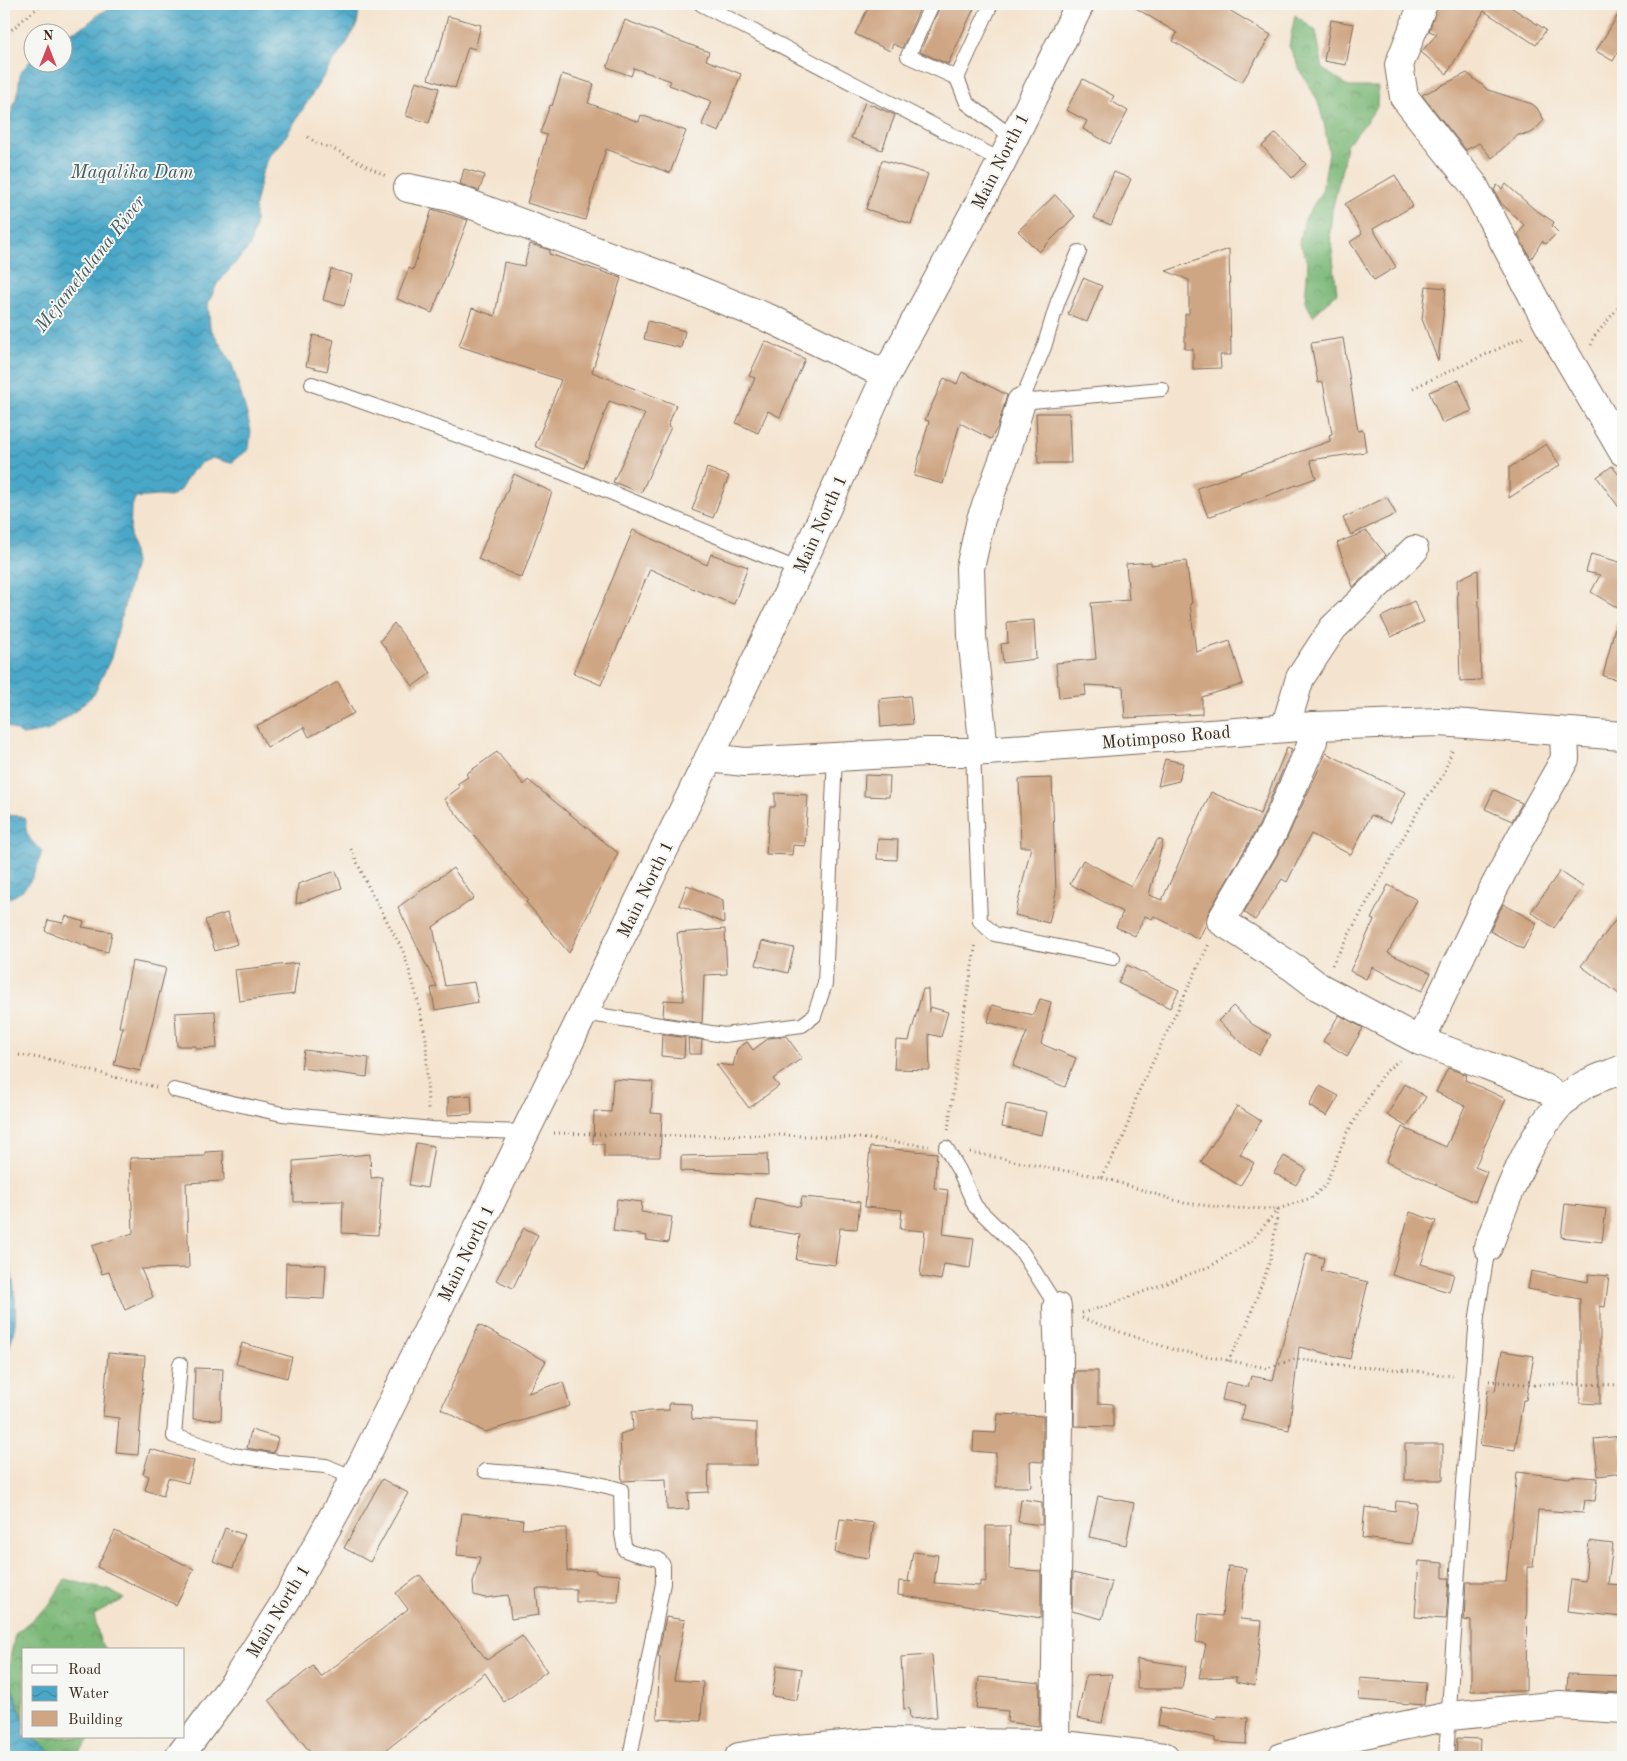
<svg xmlns="http://www.w3.org/2000/svg" width="1627" height="1761" font-family="'Old Standard TT',serif">
	<style>
		.forest { fill: url(#forest-crowns); stroke: #5c714b }
		.water { fill: url(#water-waves); stroke: #426873 }
		.building { fill: #cfa683 }
		.lines { fill: none; stroke-linecap: round; stroke-linejoin: round }
		.lane-casing { stroke: #7c6b5c; stroke-width: 16 }
		.street-casing { stroke: #7c6b5c; stroke-width: 30 }
		.secondary-casing { stroke: #7c6b5c; stroke-width: 30 }
		.primary-casing { stroke: #7c6b5c; stroke-width: 30 }
		.path { stroke: #7c6b5c; stroke-width: 3; stroke-dasharray: 1 4; stroke-linecap: butt }
		.lane { stroke: #fff; stroke-width: 14 }
		.street { stroke: #fff; stroke-width: 28 }
		.secondary { stroke: #fff; stroke-width: 28 }
		.primary { stroke: #fff; stroke-width: 28 }
		.labels { text-anchor: middle; stroke-width: 4; stroke-linejoin: round; paint-order: stroke }
		.street-label { font-size: 18px; fill: #3b2a1e; stroke: #f6f6f2 }
		.water-label { font-size: 19px; font-style: italic; fill: #415c62; stroke: #f6f6f2 }
	</style>
	<defs>
		<pattern id="forest-crowns" width="20" height="18" patternUnits="userSpaceOnUse" patternTransform="scale(1.25)"><rect width="20" height="18" fill="#7cb878"/><path d="M2 6a3 3 0 1 1 6 0M12 15a3 3 0 1 1 6 0" fill="none" stroke="#679662"/></pattern>
		<pattern id="water-waves" width="16" height="10" patternUnits="userSpaceOnUse" patternTransform="scale(1.25)"><rect width="16" height="10" fill="#49a7c8"/><path d="M0 5q4-4 8 0t8 0" fill="none" stroke="#3e88a2"/></pattern>
	</defs>
	<rect width="100%" height="100%" fill="#f6f6f2"/>
	<filter id="ink" filterUnits="userSpaceOnUse"><feTurbulence type="fractalNoise" baseFrequency=".02" numOctaves="2"/><feDisplacementMap in="SourceGraphic" scale="10" xChannelSelector="R" yChannelSelector="G"/><feConvolveMatrix kernelMatrix="1 2 1 2 8 2 1 2 1" color-interpolation-filters="sRGB"/></filter>
	<filter id="wash" filterUnits="userSpaceOnUse"><feTurbulence type="fractalNoise" baseFrequency=".0096" numOctaves="4" result="noise"/><feDisplacementMap in="SourceGraphic" scale="20" xChannelSelector="R" yChannelSelector="G"/><feGaussianBlur stdDeviation="1.12" result="paint"/><feColorMatrix in="noise" values="0 0 0 0 0 0 0 0 0 0 0 0 0 0 0 0 0 1.4 0 .05"/><feComposite in="paint" operator="in"/></filter>
	<g filter="url(#wash)">
		<rect width="100%" height="100%" fill="#f4e4cf"/>
		<g class="forest">
			<path d="M1295,15L1316,31L1323,69L1349,87H1378L1377,107L1360,130L1346,145L1343,164L1332,211L1330,232L1337,293L1313,316L1305,301L1308,262L1299,242L1305,219L1322,191L1329,153L1324,123L1317,99L1302,74L1289,46Z"/>
			<path d="M65,1579L111,1591L124,1599L94,1615L100,1641L107,1650H24V1721L7,1674L15,1634L49,1605Z"/>
			<path d="M31,1737H91L76,1757H59Z"/>
		</g>
		<g class="water">
			<path d="M119,4H360L357,24L347,43L330,66L284,139L269,156L262,173L255,205V225L250,246L217,284L208,304L210,327L232,364L246,411L251,431L249,449L231,463L212,458L201,463L189,475L180,490L171,497L158,496L135,498L131,510L130,537L135,563L111,658L94,694L72,714L47,731L23,735L7,726L4,722V135L18,92L20,73L32,59V62H62L63,36L86,25L99,14Z"/>
			<path d="M4,815L21,816L26,820C24,836 31,840 42,851C37,871 27,896 4,899Z"/>
			<path d="M4,1241C11,1268 19,1301 14,1330C12,1341 7,1353 4,1364Z"/>
			<path d="M4,1671L7,1674L24,1721V1737H31L59,1757H4Z"/>
		</g>
		<g id="blocks">
			<g class="building">
				<path d="M870,4H922L902,48L893,44L890,51L855,34Z"/>
				<path d="M941,4H976L948,64L920,52Z"/>
				<path d="M1129,4H1219L1271,35L1242,82L1173,41L1177,33Z"/>
				<path d="M1438,4H1506L1546,30L1536,45L1484,11L1447,74L1421,52L1437,34L1429,31Z"/>
				<path d="M1623,7V44L1613,61L1596,51Z"/>
				<path d="M448,16L481,25L475,49L468,47L455,88L428,79L437,51H439Z"/>
				<path d="M625,20L709,52L706,60L741,74L719,132L702,125L711,101L669,85L671,81L634,68L631,76L607,67Z"/>
				<path d="M1331,20L1354,24L1346,65L1324,61Z"/>
				<path d="M1467,73L1488,90L1532,104L1537,108L1544,120L1534,131L1529,134L1518,135L1492,158L1479,143L1466,150L1422,95Z"/>
				<path d="M562,74L594,84L588,103L639,122L641,115L686,131L670,173L606,149L585,220L527,203L547,135L540,133L550,105L552,106Z"/>
				<path d="M1083,79L1114,96L1111,101L1128,111L1110,144L1083,129L1087,121L1066,110Z"/>
				<path d="M416,81L439,88L429,123L406,116Z"/>
				<path d="M865,102L895,115L882,150L851,138Z"/>
				<path d="M1276,133L1306,164L1292,178L1262,146Z"/>
				<path d="M882,160L928,174L911,224L866,209Z"/>
				<path d="M464,169L485,175L479,191L460,184Z"/>
				<path d="M1114,172L1131,179L1111,225L1094,218Z"/>
				<path d="M1395,175L1413,206L1373,229L1396,267L1374,280L1350,242L1362,234L1345,204Z"/>
				<path d="M1506,184L1534,209L1554,222L1552,226L1558,232L1546,244L1542,241L1531,259L1518,235L1524,225L1501,203L1494,190L1497,185L1502,189Z"/>
				<path d="M1055,195L1075,216L1039,252L1018,231Z"/>
				<path d="M432,209L468,220L432,313L397,299L409,268L413,270Z"/>
				<path d="M530,244L550,250L549,254L621,278L592,372L676,405L668,426L671,427L641,493L613,482L645,414L609,401L584,468L535,446L561,380L459,346L472,308L495,316L504,262L524,266Z"/>
				<path d="M1229,249L1231,355H1220L1221,368L1193,369V349H1185V314H1189V280L1166,271Z"/>
				<path d="M331,269L352,275L344,306L323,300Z"/>
				<path d="M1083,278L1102,286L1087,322L1068,314Z"/>
				<path d="M1426,286L1446,288L1438,361L1422,319Z"/>
				<path d="M648,321L685,331L681,348L644,339Z"/>
				<path d="M313,335L334,340L327,371L306,366Z"/>
				<path d="M1343,338L1358,431L1363,430L1366,452L1310,460L1316,478L1208,517L1197,488L1330,441L1329,435L1332,434L1323,382L1318,383L1311,343Z"/>
				<path d="M765,341L805,359L780,417L768,411L758,433L736,423L755,378L749,376Z"/>
				<path d="M962,372L1007,395L998,426L991,439L960,423L943,484L914,476L929,421L925,420L944,378L957,384Z"/>
				<path d="M1459,380L1472,411L1442,423L1429,392Z"/>
				<path d="M1036,413H1069L1071,463H1038Z"/>
				<path d="M1546,444L1560,465L1509,498V468Z"/>
				<path d="M1612,466L1623,480V513L1597,477Z"/>
				<path d="M707,468L729,476L713,518L692,510Z"/>
				<path d="M514,474L552,492L522,578L478,559Z"/>
				<path d="M1387,497L1396,514L1351,535L1343,518Z"/>
				<path d="M633,530L707,565L711,554L748,567L734,604L703,593L650,569L601,685L573,673Z"/>
				<path d="M1367,531L1386,555L1353,587L1337,543Z"/>
				<path d="M1591,554L1623,563V611L1591,592L1600,575L1586,572Z"/>
				<path d="M1186,561L1192,603L1190,604L1196,652L1230,641L1243,684L1202,697V714L1125,718L1123,687L1085,685L1086,695L1059,698L1056,663L1096,659L1091,603L1129,600L1126,564L1151,562V565Z"/>
				<path d="M1478,570L1481,680L1460,681L1457,580Z"/>
				<path d="M1414,601L1424,622L1391,637L1381,617Z"/>
				<path d="M1034,620L1036,659L1003,663L1001,644L1008,643L1007,622Z"/>
				<path d="M394,623L431,673L413,686L380,641Z"/>
				<path d="M1616,623L1623,624V681L1603,676Z"/>
				<path d="M338,682L354,713L309,737L304,727L267,747L256,726Z"/>
				<path d="M910,696L913,724L881,727L879,699Z"/>
				<path d="M1287,747L1292,749L1259,825L1208,913L1206,924L1199,939L1154,916L1152,919L1145,916L1135,936L1116,927L1123,912L1070,884L1083,860L1131,886L1158,839L1163,841L1149,895L1162,900L1211,792L1260,814Z"/>
				<path d="M497,752L524,785L528,780L618,853L569,953L526,902L528,900L444,799L460,787L457,784L468,777L466,774Z"/>
				<path d="M1326,753L1405,792L1390,823L1371,815L1351,855L1311,834L1287,882L1282,879L1255,920L1244,912L1287,838Z"/>
				<path d="M1165,759L1183,763L1179,781L1158,786Z"/>
				<path d="M865,775L890,776L889,797L864,796Z"/>
				<path d="M1052,778L1056,893L1049,923L1015,915L1031,847H1021L1019,779Z"/>
				<path d="M1494,790L1522,803L1512,821L1485,809Z"/>
				<path d="M775,793L808,795L805,846L793,845L792,855L766,854L770,807H775Z"/>
				<path d="M878,839L898,840L897,860L877,859Z"/>
				<path d="M453,868L474,898L433,927L445,986L474,982L478,1002L435,1010L431,988L437,987L398,907Z"/>
				<path d="M336,871L342,888L296,904L298,884Z"/>
				<path d="M1560,871L1583,887L1554,928L1531,912Z"/>
				<path d="M687,885L723,900L724,923L679,905Z"/>
				<path d="M1388,885L1417,900L1388,953L1431,973L1422,991L1372,967L1366,979L1350,971L1374,920L1371,919Z"/>
				<path d="M1503,904L1537,923L1523,949L1490,931Z"/>
				<path d="M1623,910V997L1581,966Z"/>
				<path d="M227,913L237,944L215,951L205,920Z"/>
				<path d="M66,916L84,922L82,927L112,932L108,952L89,948V947L45,931L48,920L63,923Z"/>
				<path d="M725,929L727,974L704,975L702,1023L663,1017L664,1000L684,1001L677,933Z"/>
				<path d="M762,941L794,948L788,973L756,965Z"/>
				<path d="M132,961L166,968L140,1071L114,1065L123,1027H119Z"/>
				<path d="M298,963L294,994L239,1001L235,970Z"/>
				<path d="M1127,965L1179,990L1170,1008L1118,983Z"/>
				<path d="M923,989H928L929,1012L930,1007L948,1012L941,1037L929,1034L930,1070L894,1069L896,1040L909,1041Z"/>
				<path d="M1040,999L1051,1002L1041,1044L1076,1058L1065,1087L1013,1066L1027,1032L988,1022L992,1005L1033,1015Z"/>
				<path d="M1233,1006L1252,1024L1271,1035L1259,1055L1249,1049L1218,1021Z"/>
				<path d="M215,1011L217,1048L196,1049V1046H177L175,1013Z"/>
				<path d="M1339,1015L1363,1028L1347,1056L1323,1041Z"/>
				<path d="M662,1034L685,1038L684,1058L661,1056Z"/>
				<path d="M786,1036L802,1058L773,1079L779,1086L749,1108L716,1064L733,1066L737,1049L747,1042L753,1050L769,1038Z"/>
				<path d="M688,1038L702,1040L701,1054H689Z"/>
				<path d="M304,1050L369,1058L367,1077L301,1068Z"/>
				<path d="M1448,1068L1467,1075L1465,1080L1506,1099L1475,1167L1487,1172L1475,1202L1386,1162L1402,1127L1446,1147L1465,1106L1436,1092Z"/>
				<path d="M613,1079L653,1082L651,1113L662,1114L660,1157H604V1144H593L594,1111L611,1112Z"/>
				<path d="M1405,1084L1426,1097L1407,1127L1387,1115Z"/>
				<path d="M1320,1086L1339,1096L1327,1116L1309,1106Z"/>
				<path d="M471,1095L472,1114L448,1115V1097Z"/>
				<path d="M1006,1104L1047,1112L1042,1135L1002,1127Z"/>
				<path d="M1237,1106L1261,1121L1240,1154L1254,1163L1240,1186L1201,1162Z"/>
				<path d="M416,1143L434,1146L427,1188L409,1185Z"/>
				<path d="M870,1147L937,1153L934,1188L948,1190L943,1234L974,1238L970,1268L944,1264L941,1280L920,1276L925,1231L900,1229L902,1210L865,1207Z"/>
				<path d="M223,1151L224,1181L186,1183L189,1268L141,1269L153,1297L125,1310L109,1272L102,1274L92,1246L133,1233L130,1158L205,1156V1152Z"/>
				<path d="M370,1154L371,1178L382,1177L378,1235L342,1233L343,1201L294,1202L293,1161Z"/>
				<path d="M767,1154L768,1175L681,1171V1156Z"/>
				<path d="M1284,1156L1306,1169L1296,1185L1274,1173Z"/>
				<path d="M802,1197L860,1202L857,1229L840,1228L835,1265L796,1260L800,1235L751,1227L756,1198L800,1207Z"/>
				<path d="M617,1199L642,1202L641,1212L672,1217L668,1243L646,1240L647,1236L613,1231Z"/>
				<path d="M1565,1204L1606,1209L1602,1242L1561,1237Z"/>
				<path d="M1410,1212L1436,1221L1421,1264L1454,1274L1449,1292L1392,1275Z"/>
				<path d="M524,1228L538,1235L513,1288L496,1280Z"/>
				<path d="M1307,1253L1324,1258L1321,1271L1368,1282L1350,1359L1299,1347L1289,1430L1241,1420L1245,1405L1222,1400L1226,1382L1248,1387L1251,1376L1273,1380Z"/>
				<path d="M286,1263L326,1265L324,1299L285,1297Z"/>
				<path d="M1531,1271L1588,1282L1589,1274L1609,1276L1605,1307L1600,1306V1404L1580,1403V1299L1528,1289Z"/>
				<path d="M479,1325L546,1361L528,1393L563,1382L570,1406L485,1432L441,1409Z"/>
				<path d="M242,1343L292,1357L287,1378L236,1364Z"/>
				<path d="M1502,1351L1534,1356L1526,1400H1523L1515,1450L1480,1445L1488,1390L1495,1391Z"/>
				<path d="M108,1353L145,1356L138,1455L116,1453L119,1418L103,1416Z"/>
				<path d="M195,1368L223,1369L221,1420L193,1419Z"/>
				<path d="M1075,1371H1098V1403L1113,1404V1427L1074,1426Z"/>
				<path d="M669,1403L691,1404L692,1419L757,1423V1465H708L709,1492L688,1493L689,1509L667,1510L666,1479L622,1481L620,1434L633,1430L632,1412L669,1410Z"/>
				<path d="M998,1414L1043,1416V1462L1030,1461L1031,1487H996V1453L973,1451L974,1432L996,1433Z"/>
				<path d="M251,1430L278,1438L274,1453L247,1448Z"/>
				<path d="M1621,1436L1623,1473L1598,1476L1594,1439Z"/>
				<rect x="1405" y="1444" width="38" height="36"/>
				<path d="M150,1449L194,1461L188,1483L168,1478L163,1496L145,1490L149,1476L143,1474Z"/>
				<path d="M1517,1472L1570,1478V1476L1598,1478L1595,1501L1585,1500L1583,1513L1538,1510L1533,1567H1527L1526,1691H1471V1621L1464,1620L1466,1582H1506Z"/>
				<path d="M382,1479L408,1493L370,1562L344,1548Z"/>
				<path d="M1098,1496L1134,1503L1126,1545L1089,1537Z"/>
				<path d="M1021,1499L1042,1502V1525L1018,1522Z"/>
				<path d="M1396,1501L1417,1503L1412,1544L1362,1538L1365,1507L1395,1511Z"/>
				<path d="M462,1513L523,1520L522,1529L566,1528L567,1571L596,1570V1573L620,1575L618,1602H576V1589H536L539,1615L511,1619L508,1595L485,1598L474,1595L473,1583L480,1557L457,1555Z"/>
				<path d="M840,1519L874,1523L869,1558L835,1553Z"/>
				<path d="M986,1526H1010L1009,1569L1041,1571V1618L898,1595L899,1581L911,1582L908,1581L913,1552L938,1555L934,1583L980,1586V1581L986,1582Z"/>
				<path d="M225,1528L245,1535L233,1568L213,1561Z"/>
				<path d="M115,1531L194,1569L176,1605L97,1567Z"/>
				<path d="M1589,1541L1613,1544L1608,1584L1623,1585V1617L1567,1611L1571,1579L1585,1581Z"/>
				<path d="M1419,1561L1443,1563V1578H1449L1446,1619L1415,1617Z"/>
				<path d="M1228,1566L1246,1568L1240,1619L1262,1621L1255,1686L1236,1682V1677L1199,1678L1206,1644L1196,1642L1199,1614L1222,1616Z"/>
				<path d="M1073,1573L1112,1582L1102,1619L1072,1611Z"/>
				<path d="M420,1575L487,1660L522,1636L547,1671L504,1702L485,1673L377,1757H314L269,1700L313,1666L321,1677L408,1609L396,1593Z"/>
				<path d="M666,1617L685,1620L674,1680L703,1682L701,1721L657,1719L660,1657L658,1656Z"/>
				<path d="M932,1655L937,1717L910,1719L909,1708L904,1709L901,1657Z"/>
				<path d="M1137,1659L1186,1666L1182,1689H1137Z"/>
				<path d="M777,1665L802,1669L797,1700L772,1696Z"/>
				<path d="M1112,1674L1102,1723L1077,1718L1086,1675Z"/>
				<path d="M1568,1674L1623,1676V1693L1567,1690Z"/>
				<path d="M979,1677L1040,1683L1039,1726L1007,1722L1008,1711L976,1708Z"/>
				<path d="M1360,1678L1426,1683L1424,1705L1359,1700Z"/>
				<path d="M1161,1707L1217,1719V1716L1248,1718L1246,1744L1215,1742V1738L1158,1725Z"/>
				<path d="M1457,1738L1480,1739L1479,1757H1456Z"/>
			</g>
		</g>
	</g>
	<g filter="url(#ink)">
		<use href="#blocks" fill-opacity="0" stroke="#7c6b5c" stroke-width="1"/>
		<g class="lines">
			<defs>
				<g id="lane">
					<path d="M701,4L1002,161"/>
					<path d="M932,4L908,56L957,78"/>
					<path d="M991,4L957,78L967,103L1012,137"/>
					<path d="M1079,252L1058,301L1044,347L1021,402L1162,389"/>
					<path d="M312,384L564,473L799,570"/>
					<path d="M973,752L980,921L994,934L1113,958"/>
					<path d="M584,1013L724,1035L802,1025L814,1016L825,984L835,756"/>
					<path d="M174,1090L282,1114L432,1129L526,1132"/>
					<path d="M946,1148L960,1172L975,1206L1022,1252L1057,1307"/>
					<path d="M180,1364L174,1436L233,1455L277,1462L326,1466L354,1478"/>
					<path d="M485,1471C531,1474 576,1476 621,1490L622,1534L625,1550L633,1553L658,1559L663,1565V1583L630,1757"/>
					<path d="M1446,1757L1462,1508L1477,1316L1488,1247"/>
				</g>
				<g id="street">
					<path d="M1423,4L1399,65L1404,97L1473,184L1548,324L1623,452"/>
					<path d="M408,188L451,197L663,276L773,320L886,375"/>
					<path d="M1314,726L1313,741L1273,832L1221,921L1294,968L1319,987L1420,1041L1486,1065L1542,1087L1565,1100"/>
					<path d="M1285,728L1300,678L1333,628L1414,550"/>
					<path d="M984,751L972,636L970,568L981,519L1007,450L1021,402"/>
					<path d="M1420,1041L1486,903L1518,842L1565,759L1564,732"/>
					<path d="M1488,1247C1507,1196 1535,1113 1584,1085C1596,1078 1611,1074 1623,1069"/>
					<path d="M1055,1744L1059,1415V1357L1057,1307"/>
					<path d="M739,1757L774,1751L879,1742L1055,1744L1165,1757"/>
					<path d="M1282,1757L1354,1736L1450,1716L1560,1705L1623,1709"/>
				</g>
				<path id="secondary" d="M709,758L745,762L926,752H973L1314,726L1440,722L1623,736"/>
				<path id="primary" d="M179,1757L234,1683L289,1596L362,1464L709,758L799,570L886,375L1002,161L1080,4"/>
			</defs>
			<use href="#lane" class="lane-casing"/>
			<use href="#street" class="street-casing"/>
			<use href="#secondary" class="secondary-casing"/>
			<use href="#primary" class="primary-casing"/>
			<g class="path">
				<path d="M4,36L42,4"/>
				<path d="M308,137L318,144L334,149L386,176"/>
				<path d="M1591,345L1593,338L1623,302"/>
				<path d="M1413,388L1526,336"/>
				<path d="M351,849L367,884L403,951L414,986L426,1037L428,1110"/>
				<path d="M1332,965L1422,804L1443,776L1453,748"/>
				<path d="M19,1055L53,1060L125,1080L157,1087"/>
				<path d="M948,1130L962,1025L976,943"/>
				<path d="M554,1133L686,1136L780,1135L860,1138L929,1146"/>
				<path d="M970,1152L1049,1168L1101,1177L1184,1203L1228,1208L1278,1209L1311,1198L1325,1186L1347,1133L1382,1075L1399,1060"/>
				<path d="M1101,1177L1124,1137L1137,1095L1209,944"/>
				<path d="M1082,1313L1106,1306L1211,1266L1252,1240L1278,1209"/>
				<path d="M1082,1318L1120,1332L1175,1350L1267,1368L1295,1359L1356,1367L1406,1370L1453,1376"/>
				<path d="M1228,1361L1246,1327L1270,1261L1278,1211"/>
				<path d="M1489,1381L1534,1385L1560,1384L1623,1385"/>
			</g>
			<use href="#lane" class="lane"/>
			<use href="#street" class="street"/>
			<use href="#secondary" class="secondary"/>
			<use href="#primary" class="primary"/>
		</g>
	</g>
	<g class="labels">
		<g class="street-label">
			<text transform="translate(1000 161) rotate(-63)" y="6">Main North 1</text>
			<text transform="translate(820 524) rotate(-66)" y="6">Main North 1</text>
			<text transform="translate(1166 737) rotate(-5)" y="6">Motimposo Road</text>
			<text transform="translate(645 889) rotate(-64)" y="6">Main North 1</text>
			<text transform="translate(466 1253) rotate(-64)" y="6">Main North 1</text>
			<text transform="translate(278 1611) rotate(-59)" y="6">Main North 1</text>
		</g>
		<g class="water-label">
			<text x="132" y="178">Maqalika Dam</text>
			<text transform="translate(89 263) rotate(-52)" y="7">Mejametalana River</text>
		</g>
	</g>
	<rect width="1627" height="1761" fill="none" stroke="#f6f6f2" stroke-width="20"/>
	<rect x="22" y="1648" width="162" height="90" fill="#f6f6f2" stroke="#aba49d"/>
	<rect x="32" y="1665" width="25" height="8" fill="#ffffff" stroke="#aba49d"/>
	<text x="68" y="1674" font-size="15" fill="#3b2a1e">Road</text>
	<rect x="32" y="1686" width="25" height="15" fill="url(#water-waves)" stroke="#aba49d"/>
	<text x="68" y="1698" font-size="15" fill="#3b2a1e">Water</text>
	<rect x="32" y="1711" width="25" height="15" fill="#cfa683" stroke="#aba49d"/>
	<text x="68" y="1724" font-size="15" fill="#3b2a1e">Building</text>
	<g transform="translate(48 48)"><circle r="24" fill="#f6f6f2" stroke="#aba49d"/>
	<path d="M0-4L9 19L0 12L-9 19Z" fill="#d1495b"/>
	<text y="-8" font-size="14" font-weight="bold" text-anchor="middle" fill="#3b2a1e">N</text>
	</g>
</svg>
